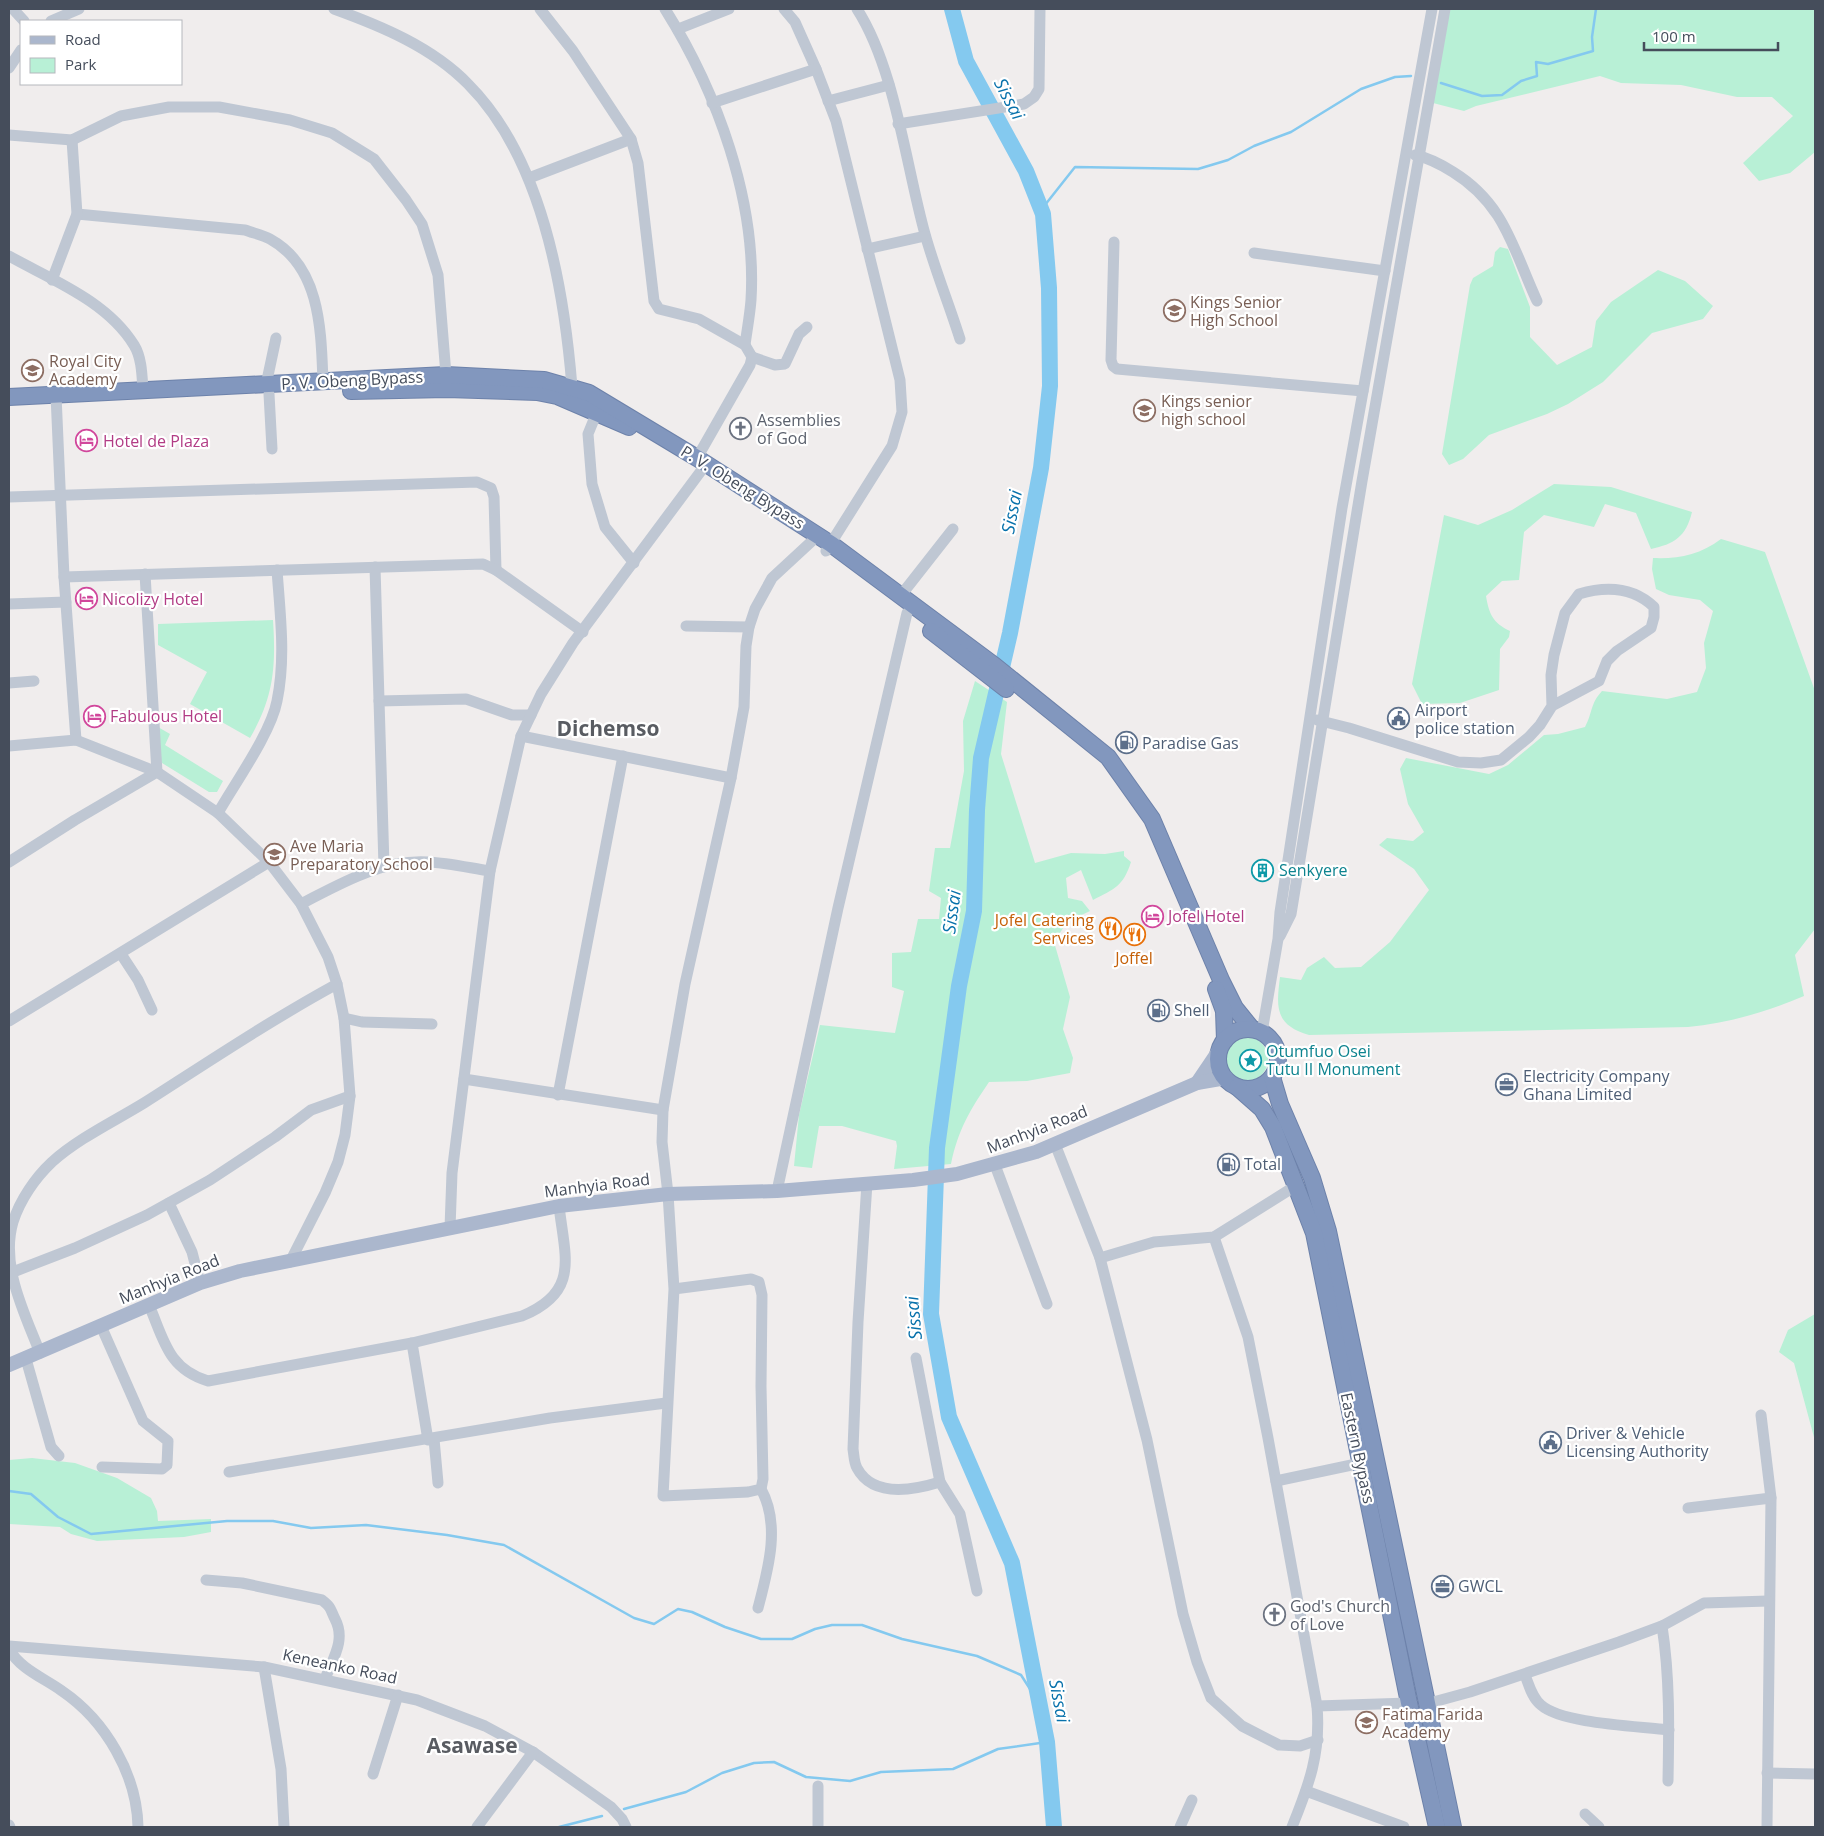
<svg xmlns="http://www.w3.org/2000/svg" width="1824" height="1836" font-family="'Open Sans',sans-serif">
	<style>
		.green { fill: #b8f0d6 }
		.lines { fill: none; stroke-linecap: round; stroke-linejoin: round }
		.stream { stroke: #84c9ef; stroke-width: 2.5 }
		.river { stroke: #84c9ef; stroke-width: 16 }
		.highway-casing { stroke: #6d82aa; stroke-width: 18 }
		.minor { stroke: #bfc7d3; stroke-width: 11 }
		.major { stroke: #abb7cd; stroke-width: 14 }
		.highway { stroke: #8297be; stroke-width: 16 }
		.labels { text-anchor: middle; stroke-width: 4.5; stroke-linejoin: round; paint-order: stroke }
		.education-label { font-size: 16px; fill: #785e54; stroke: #fff; text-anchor: start }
		.street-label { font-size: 16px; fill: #454d5b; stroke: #fff }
		.worship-label { font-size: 16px; fill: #5b616d; stroke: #fff; text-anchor: start }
		.hotel-label { font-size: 16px; fill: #b23c85; stroke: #fff; text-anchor: start }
		.service-label { font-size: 16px; fill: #4e5e75; stroke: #fff; text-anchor: start }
		.culture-label { font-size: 16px; fill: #0d838f; stroke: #fff; text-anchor: start }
		.food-label { font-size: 16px; fill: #c56008; stroke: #fff; text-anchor: end }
		.water-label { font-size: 18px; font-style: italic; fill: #0771ab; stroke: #fff }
		.district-label { font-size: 21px; font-weight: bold; fill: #595c62; stroke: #fff }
	</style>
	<rect width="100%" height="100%" fill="#f0eded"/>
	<g class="green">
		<path d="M1450,9H1815V152L1790,173L1759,181L1743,163L1793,116L1772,97H1737L1681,85L1621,83L1600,76L1476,106L1464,111L1433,103Z"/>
		<path d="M1500,247L1508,249L1530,307V337L1557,365L1592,347L1596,321L1611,302L1658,270L1685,281L1713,306L1703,319L1652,333L1603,382L1568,404L1547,414L1489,435L1463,459L1449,465L1442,454L1470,285L1473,278L1493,266L1495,252Z"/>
		<path d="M1554,484L1611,487L1692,512C1686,537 1674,544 1651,549L1636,513L1605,504L1594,527L1544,515L1524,532L1519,580L1502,581L1486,596C1489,614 1493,623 1510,631L1509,637L1500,649L1499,690L1460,703L1422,704L1412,684L1444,515L1478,525L1512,510Z"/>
		<path d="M1721,539L1765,552L1815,691V929L1795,955L1804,996C1767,1012 1728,1023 1688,1027L1309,1035C1275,1025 1276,1008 1280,977L1301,980L1307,968L1324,957L1335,968L1361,967L1390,942L1429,890L1414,869L1379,845L1387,838L1413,841L1424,832L1408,804L1400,769L1406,758L1489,774L1508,765L1544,735L1558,734L1585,727C1593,712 1590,704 1602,691L1667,699L1697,692L1706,668L1704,643L1713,611L1700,600L1669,595L1656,589L1652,569L1653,558C1678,559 1700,555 1721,539Z"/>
		<path d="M273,620C276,666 274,697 250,738L190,704L207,672L158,645V624Z"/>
		<path d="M975,681L1007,702L1001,754L1035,863L1071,853L1105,854L1124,851V856L1131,862C1123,887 1114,889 1093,900L1081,870L1066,878L1068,898L1082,901L1090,911L1067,922L1054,942L1070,997L1063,1029L1073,1058L1070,1073L1027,1081L989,1082C970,1110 958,1130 951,1164L894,1169L897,1146L896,1141L842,1126H819L812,1168L794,1166L799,1115L820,1025L895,1033L904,991L892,987V953L911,952L918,919H939L941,898L929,891L935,848H950L964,771L963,721Z"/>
		<path d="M158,727L170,734L165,745L223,781L217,792H209L162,763L157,749Z"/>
		<circle cx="1245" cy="1059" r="23"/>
		<path d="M1815,1314V1441L1794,1363L1779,1352L1788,1330Z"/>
		<path d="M32,1458L75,1463L117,1478L151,1498L157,1511L158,1521L211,1519V1532L184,1537L97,1541L71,1534L60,1527L9,1524V1460Z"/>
	</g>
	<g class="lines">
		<g class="stream">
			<path d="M1441,83L1482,96L1502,95L1521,81L1537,76L1536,62L1548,64L1593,51L1592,37L1596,9"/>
			<path d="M1041,210L1075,167L1198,169L1228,160L1254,146L1291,132L1361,89L1395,77L1411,76"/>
			<path d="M9,1491L31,1494L58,1517L91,1534L227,1521H273L311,1528L366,1525L447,1535L504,1545L634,1618L654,1624L678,1609L692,1612L725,1627L761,1639H792L815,1629L832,1625H862L902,1639L977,1656L1021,1675L1039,1703"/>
			<path d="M624,1809L686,1792L722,1773L754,1763L774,1762L806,1777L850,1781L881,1772L953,1769L998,1749L1047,1742"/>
			<path d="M559,1827L602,1816"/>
		</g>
		<path class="river" d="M952,9L966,61L1026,171L1043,214L1049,288L1050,386L1041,468L1010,633L981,758L977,810L974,911L959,986L937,1148L931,1314L949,1417L1012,1563L1047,1742L1054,1827"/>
		<defs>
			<g id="highway">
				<path d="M351,391L447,389L537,392L557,396L629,427"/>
				<path d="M9,397L446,375L544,380L589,393L697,458L831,544L995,666L1108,757L1152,819L1221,980L1235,1008L1252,1029"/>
				<path d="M931,631L1006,689"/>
				<path d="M1216,989L1224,1011L1225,1040"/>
				<circle cx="1248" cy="1059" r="30"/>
				<path d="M1272,1077L1280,1104L1312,1178L1328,1231L1453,1827"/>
				<path d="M1237,1087L1262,1109L1273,1127L1314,1233L1409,1703L1437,1827"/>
			</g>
		</defs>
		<use href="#highway" class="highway-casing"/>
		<g class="minor">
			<path d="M13,9L24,21"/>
			<path d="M334,9C381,26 432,47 468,84C542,158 564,287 572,387"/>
			<path d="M540,9L573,51L631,139L638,163L654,301L659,309L699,319L745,345L752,357L750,365L697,458"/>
			<path d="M665,9C717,92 757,201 751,300C750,314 747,330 745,345"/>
			<path d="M784,9L795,22L816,69L836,121L900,380L902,412L892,446L826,551"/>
			<path d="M857,9C895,68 906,166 925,234C935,270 949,304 960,339"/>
			<path d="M51,21L79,9"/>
			<path d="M678,29L729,9"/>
			<path d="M9,68L21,50"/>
			<path d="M828,101L889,85"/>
			<path d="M712,103L816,69"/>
			<path d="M898,124L1024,104L1034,97L1039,89L1040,9"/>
			<path d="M9,135L72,140L121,116L169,107H219L290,120L332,133L374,159L406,200L422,224L438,275L446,375"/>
			<path d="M1415,155C1429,158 1442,165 1453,172C1505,204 1513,249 1537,301"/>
			<path d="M529,178L631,139"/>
			<path d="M77,214L245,230C253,233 263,235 270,239C321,267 321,331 323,382"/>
			<path d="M1114,242L1111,360L1113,366L1117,369L1363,391"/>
			<path d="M867,249L925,236"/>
			<path d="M1254,253L1385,271"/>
			<path d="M9,256C52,280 107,301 134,345C142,358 142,376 143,391"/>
			<path d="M52,280L77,214L72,140"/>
			<path d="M752,357L775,365L785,364L799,334L807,327"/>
			<path d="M266,385L276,338"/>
			<path d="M269,394L272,449"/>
			<path d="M56,395L64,577L76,740"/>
			<path d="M597,412L588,434L592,484L605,527L634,563"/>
			<path d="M9,497L477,482L491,488L494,497L496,570"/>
			<path d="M375,567L384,866"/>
			<path d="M64,577L483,564L496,570L583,632"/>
			<path d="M902,594L953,529"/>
			<path d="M9,604L66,602"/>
			<path d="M686,626L749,627"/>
			<path d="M9,683L34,681"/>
			<path d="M379,701L466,699L512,715H531"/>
			<path d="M1317,720L1349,728L1458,762L1481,763L1501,760L1529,737L1540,725L1552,706L1551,675L1554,655L1565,613L1579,594C1606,586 1633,587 1654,607V617L1651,628L1617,651L1607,661L1599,681L1552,706"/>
			<path d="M521,736L731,778"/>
			<path d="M9,746L76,740L157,772L218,813L269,862L301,904L328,957L337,984L344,1018L350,1096L345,1135L338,1162L325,1193L290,1262"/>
			<path d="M218,813C235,783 271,733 277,701C286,658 280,613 277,570"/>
			<path d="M9,862L75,820L157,772L145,574"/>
			<path d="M301,904C340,884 382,859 428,862C449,863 470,868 490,871"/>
			<path d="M1280,936L1291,914L1362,481L1445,9"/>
			<path d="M121,954L138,980L152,1010"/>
			<path d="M344,1018L362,1022L432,1024"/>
			<path d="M9,1021L269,862"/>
			<path d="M1262,1032L1278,939L1280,912L1342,508L1432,9"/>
			<path d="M464,1079L663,1110"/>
			<path d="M558,1095L623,756"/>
			<path d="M1055,1144L1100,1258L1147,1440L1183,1614L1197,1662L1211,1698L1242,1726L1279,1745L1300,1746L1318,1740"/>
			<path d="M995,1165L1047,1304"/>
			<path d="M867,1183L858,1322L853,1449C854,1455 854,1463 857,1468C873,1498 914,1490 940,1482L960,1514L977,1591"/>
			<path d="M777,1191L838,908L907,613"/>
			<path d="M169,1203L192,1252L200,1283"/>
			<path d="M450,1228L452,1173L490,871L521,736L541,694L573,643L701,471"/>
			<path d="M1214,1237L1248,1337L1268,1438L1317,1706C1321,1753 1309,1785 1292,1827"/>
			<path d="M1100,1258L1154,1242L1214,1237L1297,1185"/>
			<path d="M13,1272L75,1248L147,1215L210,1180L275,1137L311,1110L350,1096"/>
			<path d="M674,1289L751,1279L759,1282L762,1295L761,1386L763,1479L761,1489L748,1492L663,1496L674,1289L668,1194L662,1142L663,1110L685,984L731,778L744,707L746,646L749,627L755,609L772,578L812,541"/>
			<path d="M149,1305C164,1340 168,1369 208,1381L412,1343L522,1316C580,1292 565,1258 559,1206"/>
			<path d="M101,1326L143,1421L168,1441L167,1465L162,1469L102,1467"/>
			<path d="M412,1343L428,1440"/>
			<path d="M40,1353C25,1314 0,1266 13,1222C20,1200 35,1178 52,1162C79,1138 113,1122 144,1103C208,1062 271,1020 337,984"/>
			<path d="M916,1358L940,1482"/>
			<path d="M26,1359L51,1447L59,1456"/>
			<path d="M1761,1415L1771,1498L1767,1827"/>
			<path d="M434,1439L438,1483"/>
			<path d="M229,1472L550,1418L666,1403"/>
			<path d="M1276,1481L1361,1463"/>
			<path d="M1688,1508L1771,1498"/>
			<path d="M206,1580L242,1583L322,1600C332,1608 330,1609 335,1619C346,1640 333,1658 325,1679"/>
			<path d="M758,1608C768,1570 781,1525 761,1489"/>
			<path d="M1662,1626C1670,1677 1669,1729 1668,1781"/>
			<path d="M9,1646L264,1667L417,1700L485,1726L533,1752L611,1807L622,1819L626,1827"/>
			<path d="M9,1649C20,1669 44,1678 62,1691C106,1721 137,1775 138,1827"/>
			<path d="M264,1667L281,1769L284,1827"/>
			<path d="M1525,1675C1529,1685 1532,1698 1541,1705C1562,1724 1639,1726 1669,1730"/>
			<path d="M1426,1704L1470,1692L1619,1642L1662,1626L1704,1603L1768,1601"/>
			<path d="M1317,1706L1409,1703"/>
			<path d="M1767,1773L1815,1774"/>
			<path d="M373,1774L398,1695"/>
			<path d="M818,1786V1827"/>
			<path d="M1306,1791L1404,1827"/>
			<path d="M1585,1814L1599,1827"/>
			<path d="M9,1825L10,1827"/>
			<path d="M477,1827L533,1752"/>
			<path d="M1180,1827L1192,1800"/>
		</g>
		<g class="major">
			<path d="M1197,1083L1220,1049"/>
			<path d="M9,1365L200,1283L240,1271L559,1206L668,1194L777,1191L913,1180L957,1174L1036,1152L1197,1083L1226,1078"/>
		</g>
		<use href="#highway" class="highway"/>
	</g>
	<defs>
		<symbol id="school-ring" viewBox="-11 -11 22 22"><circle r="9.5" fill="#fff" stroke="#8d6e63" stroke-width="1.5"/><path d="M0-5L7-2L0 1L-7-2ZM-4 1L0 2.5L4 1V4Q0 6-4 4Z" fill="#8d6e63"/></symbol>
		<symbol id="church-ring" viewBox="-11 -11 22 22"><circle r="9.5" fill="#fff" stroke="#6b7280" stroke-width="1.5"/><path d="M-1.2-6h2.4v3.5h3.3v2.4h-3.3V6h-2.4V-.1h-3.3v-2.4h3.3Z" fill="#6b7280"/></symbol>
		<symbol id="hotel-ring" viewBox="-11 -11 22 22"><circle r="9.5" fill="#fff" stroke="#d1479c" stroke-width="1.5"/><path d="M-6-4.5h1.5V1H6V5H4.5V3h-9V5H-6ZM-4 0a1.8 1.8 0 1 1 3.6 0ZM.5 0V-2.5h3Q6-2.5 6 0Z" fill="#d1479c"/></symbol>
		<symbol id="civic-ring" viewBox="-11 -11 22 22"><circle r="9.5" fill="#fff" stroke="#5c6f8a" stroke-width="1.5"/><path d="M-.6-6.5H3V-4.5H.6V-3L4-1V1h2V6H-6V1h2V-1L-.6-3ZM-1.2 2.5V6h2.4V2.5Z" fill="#5c6f8a"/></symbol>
		<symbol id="fuel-ring" viewBox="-11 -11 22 22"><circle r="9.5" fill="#fff" stroke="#5c6f8a" stroke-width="1.5"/><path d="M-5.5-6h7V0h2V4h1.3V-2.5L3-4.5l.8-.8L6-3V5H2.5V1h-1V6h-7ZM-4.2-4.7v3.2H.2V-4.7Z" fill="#5c6f8a"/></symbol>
		<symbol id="building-ring" viewBox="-11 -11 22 22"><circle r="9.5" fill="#fff" stroke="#0f9aa8" stroke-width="1.5"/><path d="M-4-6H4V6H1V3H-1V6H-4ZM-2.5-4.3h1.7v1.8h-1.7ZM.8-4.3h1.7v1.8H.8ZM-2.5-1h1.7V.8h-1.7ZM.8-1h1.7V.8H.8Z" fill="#0f9aa8"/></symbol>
		<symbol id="restaurant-ring" viewBox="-11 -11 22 22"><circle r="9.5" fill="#fff" stroke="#e8710a" stroke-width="1.5"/><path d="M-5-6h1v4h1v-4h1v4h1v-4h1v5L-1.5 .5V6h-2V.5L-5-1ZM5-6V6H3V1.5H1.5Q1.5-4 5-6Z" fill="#e8710a"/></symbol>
		<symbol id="sight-ring" viewBox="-11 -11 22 22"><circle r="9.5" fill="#fff" stroke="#0f9aa8" stroke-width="1.5"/><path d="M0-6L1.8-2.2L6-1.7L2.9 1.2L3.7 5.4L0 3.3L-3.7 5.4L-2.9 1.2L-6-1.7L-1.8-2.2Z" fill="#0f9aa8"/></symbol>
		<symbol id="office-ring" viewBox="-11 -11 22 22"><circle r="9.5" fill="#fff" stroke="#5c6f8a" stroke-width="1.5"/><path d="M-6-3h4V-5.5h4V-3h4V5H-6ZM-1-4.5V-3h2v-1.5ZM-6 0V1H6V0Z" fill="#5c6f8a"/></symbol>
	</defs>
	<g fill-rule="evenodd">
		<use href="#school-ring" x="1162" y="298" width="25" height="25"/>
		<use href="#school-ring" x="20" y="358" width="25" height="25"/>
		<use href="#school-ring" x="1132" y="398" width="25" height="25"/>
		<use href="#church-ring" x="728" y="416" width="25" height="25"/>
		<use href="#hotel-ring" x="74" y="428" width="25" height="25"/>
		<use href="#hotel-ring" x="74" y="586" width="25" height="25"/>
		<use href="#hotel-ring" x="82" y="704" width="25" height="25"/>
		<use href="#civic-ring" x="1386" y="706" width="25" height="25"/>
		<use href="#fuel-ring" x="1114" y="730" width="25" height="25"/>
		<use href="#school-ring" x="262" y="842" width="25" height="25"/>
		<use href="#building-ring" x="1250" y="858" width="25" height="25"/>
		<use href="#hotel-ring" x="1140" y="904" width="25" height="25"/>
		<use href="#restaurant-ring" x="1098" y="916" width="25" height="25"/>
		<use href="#restaurant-ring" x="1122" y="922" width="25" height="25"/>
		<use href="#fuel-ring" x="1146" y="998" width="25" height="25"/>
		<use href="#sight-ring" x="1238" y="1048" width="25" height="25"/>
		<use href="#office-ring" x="1494" y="1072" width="25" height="25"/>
		<use href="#fuel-ring" x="1216" y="1152" width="25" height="25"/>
		<use href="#civic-ring" x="1538" y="1430" width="25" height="25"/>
		<use href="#office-ring" x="1430" y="1574" width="25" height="25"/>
		<use href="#church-ring" x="1262" y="1602" width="25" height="25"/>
		<use href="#school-ring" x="1354" y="1710" width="25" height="25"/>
	</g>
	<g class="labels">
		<g class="education-label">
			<text x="1190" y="308">Kings Senior<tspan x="1190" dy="18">High School</tspan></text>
			<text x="49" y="367">Royal City<tspan x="49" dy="18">Academy</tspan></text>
			<text x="1161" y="407">Kings senior<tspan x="1161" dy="18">high school</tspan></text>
			<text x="290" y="852">Ave Maria<tspan x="290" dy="18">Preparatory School</tspan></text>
			<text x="1382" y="1720">Fatima Farida<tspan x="1382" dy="18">Academy</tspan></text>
		</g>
		<g class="street-label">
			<text transform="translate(352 380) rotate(-3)" y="6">P. V. Obeng Bypass</text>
			<text transform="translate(743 487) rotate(32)" y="6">P. V. Obeng Bypass</text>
			<text transform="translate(1037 1129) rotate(-21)" y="6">Manhyia Road</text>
			<text transform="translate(597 1185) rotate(-7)" y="6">Manhyia Road</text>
			<text transform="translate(169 1279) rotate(-22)" y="6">Manhyia Road</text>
			<text transform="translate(1358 1448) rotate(78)" y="6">Eastern Bypass</text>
			<text transform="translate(340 1666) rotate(12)" y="6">Keneanko Road</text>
		</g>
		<g class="worship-label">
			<text x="757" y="426">Assemblies<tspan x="757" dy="18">of God</tspan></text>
			<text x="1290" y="1612">God's Church<tspan x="1290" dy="18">of Love</tspan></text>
		</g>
		<g class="hotel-label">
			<text x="103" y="447">Hotel de Plaza</text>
			<text x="102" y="605">Nicolizy Hotel</text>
			<text x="110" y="722">Fabulous Hotel</text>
			<text x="1168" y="922">Jofel Hotel</text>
		</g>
		<g class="service-label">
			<text x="1415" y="716">Airport<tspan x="1415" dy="18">police station</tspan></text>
			<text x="1142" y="749">Paradise Gas</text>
			<text x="1174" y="1016">Shell</text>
			<text x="1523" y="1082">Electricity Company<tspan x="1523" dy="18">Ghana Limited</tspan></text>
			<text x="1244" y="1170">Total</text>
			<text x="1566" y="1439">Driver &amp; Vehicle<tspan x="1566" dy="18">Licensing Authority</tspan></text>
			<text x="1458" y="1592">GWCL</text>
		</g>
		<g class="culture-label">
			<text x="1279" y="876">Senkyere</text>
			<text x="1266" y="1057">Otumfuo Osei<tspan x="1266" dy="18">Tutu II Monument</tspan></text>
		</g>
		<g class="food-label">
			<text x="1094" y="926">Jofel Catering<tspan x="1094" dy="18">Services</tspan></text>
			<text x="1134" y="964" text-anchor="middle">Joffel</text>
		</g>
		<g class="water-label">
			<text transform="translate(1009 99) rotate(62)" y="6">Sissai</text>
			<text transform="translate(1012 512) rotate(-79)" y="6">Sissai</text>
			<text transform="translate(952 912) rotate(-82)" y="6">Sissai</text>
			<text transform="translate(914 1318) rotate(-95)" y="6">Sissai</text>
			<text transform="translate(1059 1701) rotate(79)" y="6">Sissai</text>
		</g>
		<g class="district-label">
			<text x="608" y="736">Dichemso</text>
			<text x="472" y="1753">Asawase</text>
		</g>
	</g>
	<rect width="1824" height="1836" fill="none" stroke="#454d5b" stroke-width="20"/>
	<rect x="20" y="20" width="162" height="65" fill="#ffffff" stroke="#b5b8bd"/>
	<rect x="30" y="36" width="25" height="8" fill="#abb7cd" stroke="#b5b8bd"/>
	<text x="65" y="45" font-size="15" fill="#454d5b">Road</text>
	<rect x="30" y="58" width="25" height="15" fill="#b8f0d6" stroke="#b5b8bd"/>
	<text x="65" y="70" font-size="15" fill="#454d5b">Park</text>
	<path d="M1644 42v8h134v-8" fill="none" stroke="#454d5b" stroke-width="2.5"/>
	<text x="1652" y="42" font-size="15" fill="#454d5b" stroke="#ffffff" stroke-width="4" paint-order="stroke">100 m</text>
</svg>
